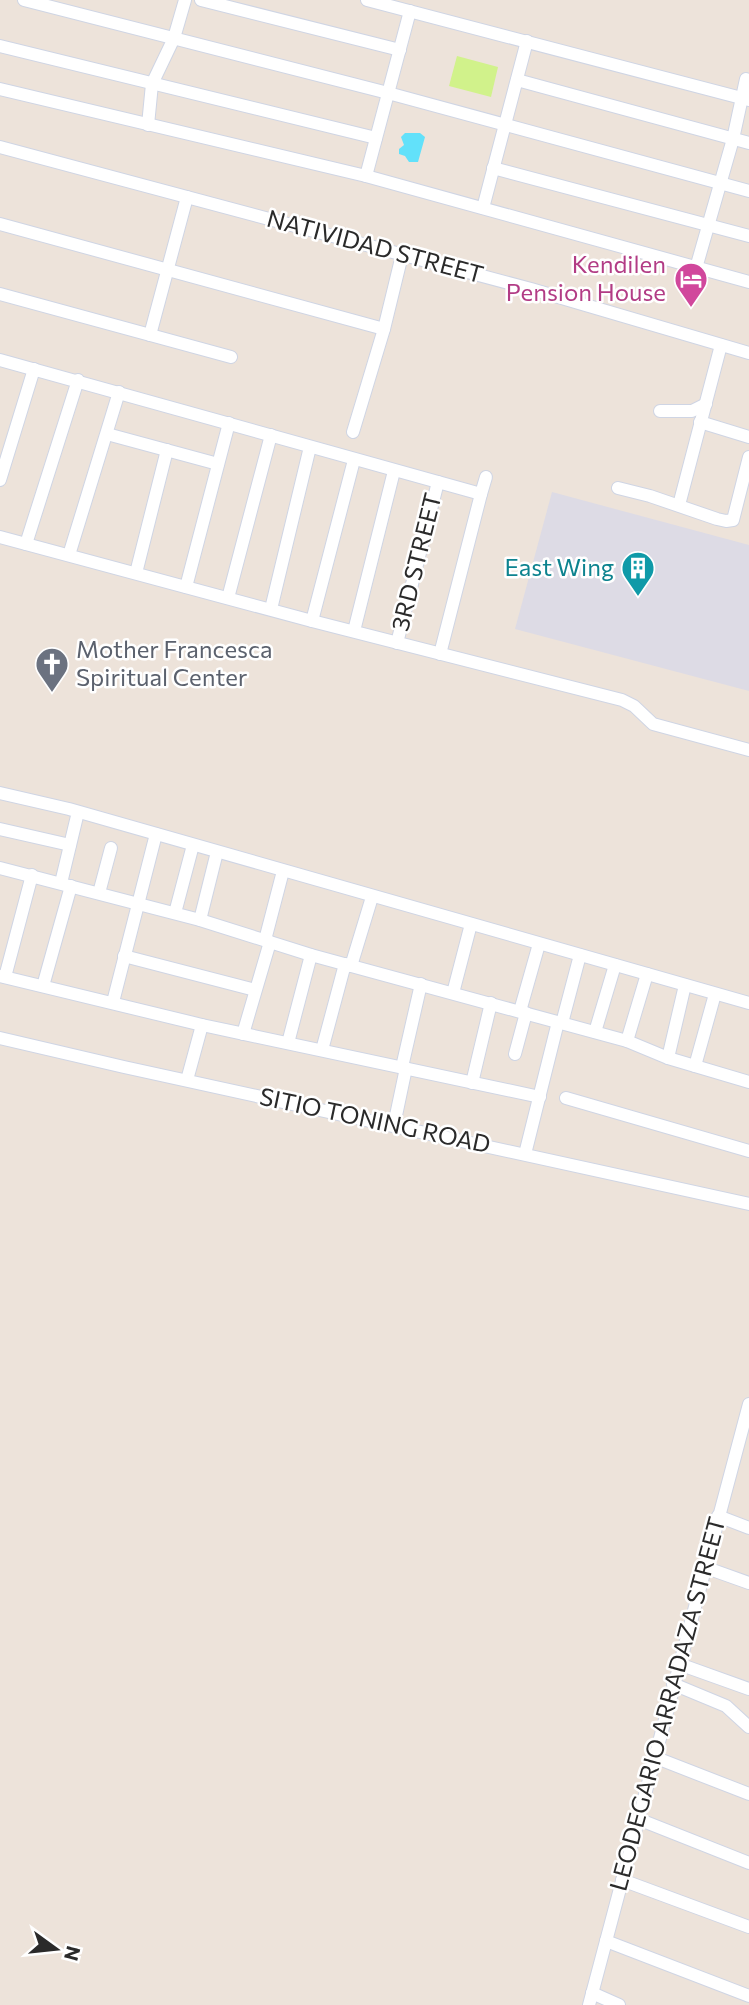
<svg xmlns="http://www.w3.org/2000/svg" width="749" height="2005" font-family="Commissioner,sans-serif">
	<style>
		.industrial { fill: #dddbe5 }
		.pitch { fill: #d1f28b }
		.water { fill: #62e1fa }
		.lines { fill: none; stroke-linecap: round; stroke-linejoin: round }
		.minor-casing { stroke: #cfd5e4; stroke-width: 14 }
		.minor { stroke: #fff; stroke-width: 12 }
		.labels { text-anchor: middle; stroke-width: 5; stroke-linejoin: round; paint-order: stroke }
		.street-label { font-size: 24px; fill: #2a2a2a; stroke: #fff }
		.hotel-label { font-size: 24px; fill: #b23c85; stroke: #fff; text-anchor: end }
		.culture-label { font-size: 24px; fill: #0d838f; stroke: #fff; text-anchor: end }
		.worship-label { font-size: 24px; fill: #5b616d; stroke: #fff; text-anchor: start }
	</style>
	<rect width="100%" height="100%" fill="#ede3da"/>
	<path class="industrial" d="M552,492L749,545V691L515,629Z"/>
	<path class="pitch" d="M457,56L498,67L491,97L449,86Z"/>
	<path class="water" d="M405,133H420L425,137L418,162H409L405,156L399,154V149L404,145L401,137Z"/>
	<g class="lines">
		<defs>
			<g id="minor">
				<path d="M24,0L388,93L749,191"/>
				<path d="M201,0L400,50"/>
				<path d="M367,0L749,100"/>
				<path d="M0,46L376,138"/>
				<path d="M517,80L749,143"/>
				<path d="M0,89L366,176L749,282"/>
				<path d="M148,125L152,84L174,38L185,0"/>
				<path d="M0,147L531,289L749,353"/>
				<path d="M493,168L749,236"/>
				<path d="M366,176L410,11"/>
				<path d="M483,208L527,41"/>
				<path d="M0,224L384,329"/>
				<path d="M692,282L733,139L746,79"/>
				<path d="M0,294L231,357"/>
				<path d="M150,335L187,197"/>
				<path d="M0,360L481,494L440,654"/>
				<path d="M660,411H692L706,404"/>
				<path d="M700,422L749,437"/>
				<path d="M353,432L384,329L402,255"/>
				<path d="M107,434L218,464"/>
				<path d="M0,480L34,369"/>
				<path d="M618,488L650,496L717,519L726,521L733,520L749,457"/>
				<path d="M481,494L486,477"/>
				<path d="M679,505L721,345"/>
				<path d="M0,537L312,621L622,700L634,706L653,724L749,750"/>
				<path d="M26,544L78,380"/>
				<path d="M69,555L119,392"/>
				<path d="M136,573L167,450"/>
				<path d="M186,587L229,423"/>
				<path d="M228,598L271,435"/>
				<path d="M271,609L310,447"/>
				<path d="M312,621L354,460"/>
				<path d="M354,631L394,471"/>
				<path d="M397,643L438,482"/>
				<path d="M0,793L69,809L749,1003"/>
				<path d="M0,829L70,845"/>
				<path d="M0,868L200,920L311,955L627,1041L668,1058L749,1082"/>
				<path d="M61,883L78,812"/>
				<path d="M99,893L111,848"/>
				<path d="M175,913L193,845"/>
				<path d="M200,920L217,852"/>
				<path d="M265,940L283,871"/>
				<path d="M124,956L255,990"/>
				<path d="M351,966L372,897"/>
				<path d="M0,976L202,1025L540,1097"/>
				<path d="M5,977L32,875"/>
				<path d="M43,986L71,886"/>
				<path d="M453,993L471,924"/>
				<path d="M113,1002L156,834"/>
				<path d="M520,1011L539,944"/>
				<path d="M562,1023L580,955"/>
				<path d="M595,1032L615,965"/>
				<path d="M243,1034L270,942"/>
				<path d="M0,1038L124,1067L749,1204"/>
				<path d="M627,1041L647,974"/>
				<path d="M288,1043L311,955"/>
				<path d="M322,1050L345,964"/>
				<path d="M515,1054L526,1013"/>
				<path d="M668,1058L685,985"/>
				<path d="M695,1066L715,994"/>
				<path d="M402,1067L421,984"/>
				<path d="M187,1080L202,1025"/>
				<path d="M472,1083L491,1003"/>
				<path d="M566,1098L749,1151"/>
				<path d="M394,1125L406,1068"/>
				<path d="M525,1154L558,1022"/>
				<path d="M718,1516L749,1528"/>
				<path d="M704,1567L749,1583"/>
				<path d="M679,1664L749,1689"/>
				<path d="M673,1684L726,1706L749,1727"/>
				<path d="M654,1757L749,1794"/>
				<path d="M638,1819L749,1863"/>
				<path d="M622,1880L749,1927"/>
				<path d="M606,1941L749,1996"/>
				<path d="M592,1993L619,2005"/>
				<path d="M589,2005L749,1404"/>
			</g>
		</defs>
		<use href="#minor" class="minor-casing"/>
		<use href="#minor" class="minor"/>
	</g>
	<defs>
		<symbol id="hotel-pin" viewBox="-11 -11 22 30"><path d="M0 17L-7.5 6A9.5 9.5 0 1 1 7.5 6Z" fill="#d1479c" stroke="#fff"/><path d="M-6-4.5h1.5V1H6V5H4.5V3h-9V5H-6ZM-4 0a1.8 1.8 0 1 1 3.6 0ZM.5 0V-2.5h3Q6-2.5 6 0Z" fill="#fff"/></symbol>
		<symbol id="building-pin" viewBox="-11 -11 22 30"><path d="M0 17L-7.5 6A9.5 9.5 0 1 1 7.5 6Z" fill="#0f9aa8" stroke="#fff"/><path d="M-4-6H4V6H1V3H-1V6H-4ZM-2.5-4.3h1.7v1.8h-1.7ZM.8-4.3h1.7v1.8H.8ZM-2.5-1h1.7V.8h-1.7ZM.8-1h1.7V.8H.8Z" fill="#fff"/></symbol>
		<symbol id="church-pin" viewBox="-11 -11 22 30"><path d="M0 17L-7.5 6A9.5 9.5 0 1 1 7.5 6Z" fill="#6b7280" stroke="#fff"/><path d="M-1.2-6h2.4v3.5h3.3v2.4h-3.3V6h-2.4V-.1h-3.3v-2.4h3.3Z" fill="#fff"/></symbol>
	</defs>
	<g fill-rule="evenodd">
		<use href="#hotel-pin" x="672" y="260" width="38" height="52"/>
		<use href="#building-pin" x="619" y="549" width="38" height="52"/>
		<use href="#church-pin" x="33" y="645" width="38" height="52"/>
	</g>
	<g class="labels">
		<g class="street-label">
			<text transform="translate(375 247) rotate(15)" y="8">NATIVIDAD STREET</text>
			<text transform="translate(417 562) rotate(-76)" y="8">3RD STREET</text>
			<text transform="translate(375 1121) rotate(12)" y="8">SITIO TONING ROAD</text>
			<text transform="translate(668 1704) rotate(-75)" y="8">LEODEGARIO ARRADAZA STREET</text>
		</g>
		<g class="hotel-label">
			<text x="666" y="273">Kendilen<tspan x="666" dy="28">Pension House</tspan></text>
		</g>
		<g class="culture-label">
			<text x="614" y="576">East Wing</text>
		</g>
		<g class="worship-label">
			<text x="76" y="658">Mother Francesca<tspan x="76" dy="28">Spiritual Center</tspan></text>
		</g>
	</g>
	<g transform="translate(56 1949) rotate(105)" stroke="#ffffff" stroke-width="5" paint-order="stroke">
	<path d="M0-5L12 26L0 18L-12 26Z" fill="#2a2a2a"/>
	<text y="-10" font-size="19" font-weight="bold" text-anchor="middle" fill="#2a2a2a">N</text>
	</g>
</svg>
